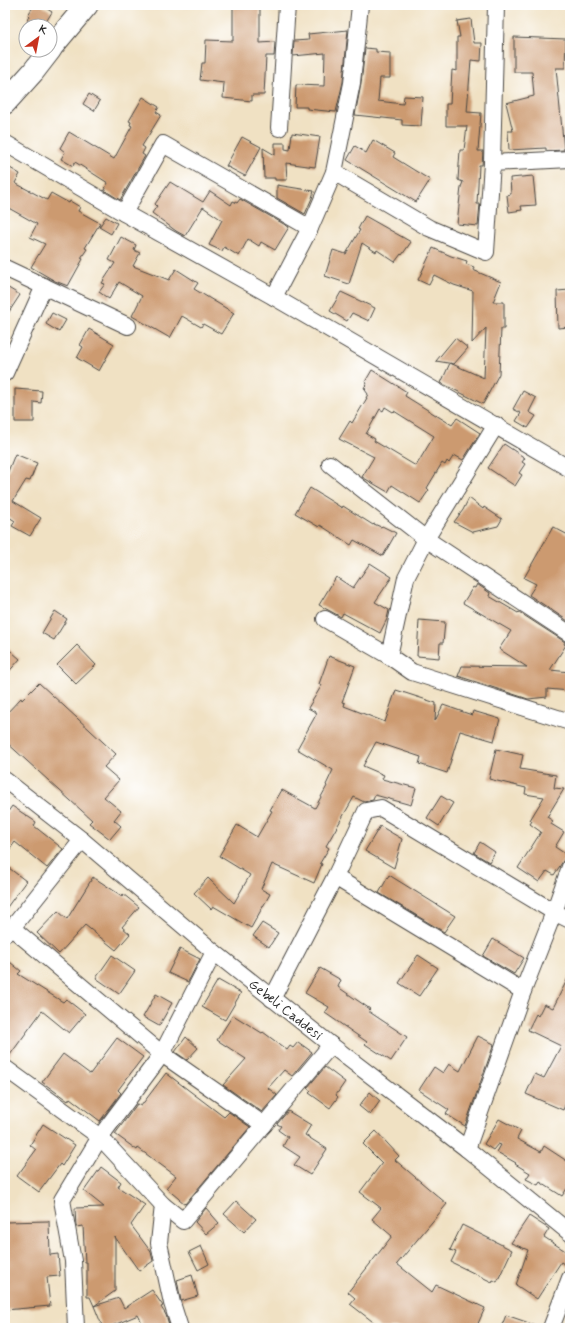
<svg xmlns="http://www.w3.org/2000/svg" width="575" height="1333" font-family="Mynerve,sans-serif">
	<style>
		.building { fill: #cc9a6f; fill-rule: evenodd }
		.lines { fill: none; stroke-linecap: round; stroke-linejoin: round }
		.street-casing { stroke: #494642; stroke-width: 18 }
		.secondary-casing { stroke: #494642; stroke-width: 24 }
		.street { stroke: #fff; stroke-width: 16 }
		.secondary { stroke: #fff; stroke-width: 22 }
		.labels { text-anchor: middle; stroke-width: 4; stroke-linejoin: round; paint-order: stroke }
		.street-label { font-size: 14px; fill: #2b2b2b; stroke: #fff }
	</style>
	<rect width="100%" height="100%" fill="#fff"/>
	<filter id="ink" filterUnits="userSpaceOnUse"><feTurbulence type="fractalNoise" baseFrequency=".025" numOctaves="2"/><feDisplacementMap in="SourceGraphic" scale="8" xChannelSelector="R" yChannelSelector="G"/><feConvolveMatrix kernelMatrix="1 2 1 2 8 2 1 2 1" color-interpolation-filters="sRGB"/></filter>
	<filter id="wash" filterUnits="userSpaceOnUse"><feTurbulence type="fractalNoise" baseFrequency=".012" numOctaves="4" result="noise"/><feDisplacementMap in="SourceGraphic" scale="16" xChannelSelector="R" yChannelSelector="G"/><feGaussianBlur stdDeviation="0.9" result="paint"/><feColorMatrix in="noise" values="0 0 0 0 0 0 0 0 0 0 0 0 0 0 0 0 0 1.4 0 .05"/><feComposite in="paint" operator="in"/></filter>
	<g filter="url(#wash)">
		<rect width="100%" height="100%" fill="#f0e1c3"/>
		<g id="blocks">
			<g class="building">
				<path d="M34,5H41L52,12L46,22L44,20L40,26H26L29,21L27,20L29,16L28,15Z"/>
				<path d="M233,7L260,8V43L275,42L274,56H266L264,95H252V101L223,98L224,83L200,80L202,63H205L206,40L233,41Z"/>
				<path d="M471,19L474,43H482L481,61L471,60L467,112L481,113L478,151H483L482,165H479L477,204H480L478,226L457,224L461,187L463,182L458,180L460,150H464L467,126H446V104H450L452,70L457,71V37H460L457,21Z"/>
				<path d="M348,30L343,82L336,112L307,109V107H295L296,85L324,86L325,53L293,56L294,41L309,40L308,34Z"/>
				<path d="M514,37L566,39L565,68H556L564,150L546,151V148L509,150L508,131H513L506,103L534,96L532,72H514Z"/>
				<path d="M365,48L376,49V52L390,53V78H380L378,101L403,104L404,96L423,97L421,126L402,125V120L355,115L361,84Z"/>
				<path d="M89,94L100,101L94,111L83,104Z"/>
				<path d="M143,97L159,107L156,112L161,115L142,146L145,148L142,154L145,156L120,200L104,190L108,183L75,162L73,166L61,159L65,152L60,148L69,132L114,159L132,126L130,125L131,122L129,121Z"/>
				<path d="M292,133L320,137L315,167L286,163L287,180H275V178H264L263,148L275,155V143H285V149L290,150Z"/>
				<path d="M242,137L261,147L245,176L226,166Z"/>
				<path d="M373,140L395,153L393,157L430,180L416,202L347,160L355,146L366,153Z"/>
				<path d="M5,165L20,174L15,183L47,200L51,193L69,203L70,201L80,207L78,211L100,223L85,248L87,249L81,258L83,259L68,286L55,281L31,267L45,244L30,237L37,224L5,206Z"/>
				<path d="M533,176L536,205L521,206L522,210L509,212L507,195L511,194L510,178Z"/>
				<path d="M170,182L203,202L210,191L231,205L233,201L237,203L240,199L289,227L275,250L261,242L259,246L248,239L239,256L224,247L222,251L209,245L222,220L203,207L185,236L176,231L152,213L157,206L155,204Z"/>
				<path d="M277,185L314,191L312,198L305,214L277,198Z"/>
				<path d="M365,216L411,242L402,255L401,254L395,262L377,250L376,252L362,243L349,284L325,276L333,250L346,254L360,230L358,229Z"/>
				<path d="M106,217L117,223L111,234L99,227Z"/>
				<path d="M121,237L136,245L134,250L140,253L133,266L169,280L176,269L198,283L194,289L234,313L221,334L203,324L201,327L182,316L170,338L132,316L142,296L119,282L109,299L99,292L105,284L102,283L115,263L109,260Z"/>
				<path d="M433,248L451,256L467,261L466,264L474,267L473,270L501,282L493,302H504V329H501L499,374L483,404L441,383L450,363L484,378L486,328L472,343L473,291L454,285L434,275L429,285L418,280Z"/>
				<path d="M5,286L20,295L5,318Z"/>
				<path d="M570,290V327L558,328L557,291Z"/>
				<path d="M341,292L375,308L369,321L352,313L347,321L330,311Z"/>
				<path d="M52,313L66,320L59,332L46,324Z"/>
				<path d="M89,329L114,344L99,371L77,358L83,347L80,345Z"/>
				<path d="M455,338L468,348L454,364L436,361Z"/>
				<path d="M372,370L407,392L405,396L452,425L457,418L480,433L463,460L454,455L449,463L447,461L445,465L442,463L427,488L429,490L420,503L392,485L388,492L362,477L374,457L339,439L350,421L352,423L367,398H366L368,394L365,390L366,389L364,388L367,383L365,382ZM385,407L393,412L394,411L434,436L416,466L374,441L375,439L366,434L380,409L383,411Z"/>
				<path d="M15,389L42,391L41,403L34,402V422H15Z"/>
				<path d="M523,391L536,398L529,412L536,416L528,428L516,421L521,413L513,409Z"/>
				<path d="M504,444L525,458L522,462L525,464L519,473L522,475L515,486L488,468Z"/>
				<path d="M15,454L37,463L30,481L26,480L13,501L41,518L30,536L12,526L15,521L6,515L5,516V479Z"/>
				<path d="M310,488L342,508L343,506L373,525L374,524L381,527L382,526L396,533L383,556L354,540L351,545L320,525L319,527L295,513Z"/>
				<path d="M469,498L483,509L484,507L502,519L498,526L473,532L454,522L463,510Z"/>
				<path d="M553,527L570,536V618L568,621L529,595L536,584L524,578Z"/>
				<path d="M370,563L392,577L375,602L389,610L387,619L380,633L343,613L341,617L319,605L336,577L353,588Z"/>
				<path d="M477,584L490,593L489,596L518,613L519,612L565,642L564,644L566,645L550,670L570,672V691L547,689V697L528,699L458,676L462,666L527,667L499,649L511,631L463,603L473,587L475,588Z"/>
				<path d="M55,611L67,619L54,640L42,633Z"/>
				<path d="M419,620L445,622L443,643H440L439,658L417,656Z"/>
				<path d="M77,645L96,665L76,684L57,665Z"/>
				<path d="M5,646L20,659L5,676Z"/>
				<path d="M329,656L355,666L342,702L345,703L344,706L385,722L396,690L436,703L435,721L443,705L472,715L473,711L500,719L494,741L460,731L447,773L419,764L421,757L376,742L363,766L384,775L382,779L416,788L411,805L375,795L373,800L364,802L354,797L326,846L329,848L320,863L322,864L314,883L272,864L261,889L270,894L251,928L213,906L211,909L194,893L208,878L234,903L250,875L219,856L237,825L257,837L272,811L270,810L282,790L315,808L327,786L326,785L333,770L297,749L317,713L308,708L322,685L319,684Z"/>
				<path d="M39,683L116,754L104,767L119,780L104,797L121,811L114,820L121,826L110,839L89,823L92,820L5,741V715L21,698L22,700Z"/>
				<path d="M496,749L523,755L520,769L556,775L554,788L564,789L547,817L553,821L551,824L564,832L555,847L567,855L554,875L547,871L539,882L518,868L541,832L530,824L532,821L530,820L544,797L525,794L526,788L489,779Z"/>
				<path d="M441,796L453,803L439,826L427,818Z"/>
				<path d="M12,806L36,822L34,826L63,849L47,868L15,842L5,856V816Z"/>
				<path d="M380,826L402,839L394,868L365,851Z"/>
				<path d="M480,842L495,852L489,862L474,853Z"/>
				<path d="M5,865L26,881L5,910Z"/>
				<path d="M389,875L455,916L444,932L379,893Z"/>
				<path d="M93,877L122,896L123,894L139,907L122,927L130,934L116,950L85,925L59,954L37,933L58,911L67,919Z"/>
				<path d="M262,923L278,933L269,947L253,936Z"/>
				<path d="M493,939L524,958L514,974L483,956Z"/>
				<path d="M180,949L200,959L188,982L168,973Z"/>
				<path d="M112,955L135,971L119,994L96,978Z"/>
				<path d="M418,955L438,968L419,996L399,983Z"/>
				<path d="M5,958L21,971L18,974L63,1002L66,999L85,1014L69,1033L42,1011L7,1059H5Z"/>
				<path d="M320,968L341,980L338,987L370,1009L368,1011L407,1037L391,1061L365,1044L367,1042L325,1013L329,1007L305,993Z"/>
				<path d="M570,974V1093L563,1110L526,1094L535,1074L544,1078L561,1046L528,1030L536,1014L538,1016L544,1004L553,1008Z"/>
				<path d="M218,980L241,993L225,1020L202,1007Z"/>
				<path d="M156,994L172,1003L159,1026L143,1017Z"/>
				<path d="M233,1015L262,1033L263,1032L287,1050L290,1046L293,1048L298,1042L312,1052L292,1076L284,1070L268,1088L277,1095L262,1112L223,1085L246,1059L217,1040Z"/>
				<path d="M478,1036L494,1044L465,1126L446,1114L449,1110L419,1090L434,1067L443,1073L449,1064L460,1071Z"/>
				<path d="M186,1037L198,1048L187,1060L175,1052Z"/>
				<path d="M117,1038L143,1057L118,1090L121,1093L100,1121L70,1098L68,1101L42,1082L63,1054L90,1074Z"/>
				<path d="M325,1067L345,1082L336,1095L338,1097L330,1108L309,1093L311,1091L307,1088Z"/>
				<path d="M166,1073L224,1117L229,1112L250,1127L185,1204L166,1188L176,1176L138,1148L137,1150L115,1134L137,1104L141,1106Z"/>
				<path d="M370,1092L380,1101L370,1115L359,1106Z"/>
				<path d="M288,1111L311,1125L305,1135L327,1149L310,1175L294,1165L300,1157L283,1146L288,1137L278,1130L281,1126L277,1124Z"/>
				<path d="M499,1119L521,1131L517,1139L541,1152L544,1146L570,1163V1184L562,1196L540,1182L538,1185L526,1179L530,1173L515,1164L516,1163L497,1152L501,1145L498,1144L493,1150L484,1144Z"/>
				<path d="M43,1124L75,1145L62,1166L60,1164L39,1192L17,1176L36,1150L30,1145Z"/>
				<path d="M376,1131L399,1156L395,1160L447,1204L397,1264L432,1292L436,1285L485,1308L476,1328H381L350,1304L355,1298L348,1292L392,1236L372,1219L381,1208L360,1192L382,1163L363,1144Z"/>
				<path d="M101,1167L121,1182L118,1187L145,1205L131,1225L151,1252L153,1261L139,1271L115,1237V1291L94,1306L90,1297H87V1262H85L83,1226L76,1227L75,1208L104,1207L84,1191Z"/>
				<path d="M236,1201L256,1219L244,1232L224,1214Z"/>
				<path d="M206,1208L219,1223L206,1234L195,1222Z"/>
				<path d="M529,1216L549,1229L544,1237L570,1254V1268L561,1262L537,1299L516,1285L528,1250L511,1243Z"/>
				<path d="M49,1221L50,1255L58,1254L60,1276L47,1277L50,1306L5,1310V1222Z"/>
				<path d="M462,1225L512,1250L497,1282L493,1280L492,1282L451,1262L456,1252L450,1250Z"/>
				<path d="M201,1246L209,1264L198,1270L189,1252Z"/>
				<path d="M192,1275L198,1296L181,1301L177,1280Z"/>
				<path d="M152,1290L163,1306L161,1307L166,1315L170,1328H145L138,1315L107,1328H103L94,1306L119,1298L124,1308Z"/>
				<path d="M506,1315L538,1326V1328H501Z"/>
			</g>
		</g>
	</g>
	<g filter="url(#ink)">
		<use href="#blocks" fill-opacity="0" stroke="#494642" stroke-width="1"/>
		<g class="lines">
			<defs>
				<g id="street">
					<path d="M279,128L287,5"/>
					<path d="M5,143L124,213L274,297L570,469"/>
					<path d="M492,163L570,159"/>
					<path d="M334,172L429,228L486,252L492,163L496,5"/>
					<path d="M124,213L163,144L310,228"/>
					<path d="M5,268L128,326"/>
					<path d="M274,297L310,228L334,172L352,83L360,5"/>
					<path d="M5,373L44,286"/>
					<path d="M496,425L426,539L406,578L389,656L412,672L570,722"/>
					<path d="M330,464L426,539L570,634"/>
					<path d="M325,619L389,656"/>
					<path d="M5,780L82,840L214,952L331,1045L467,1149L570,1233"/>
					<path d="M335,877L366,811L381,808L554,912L570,867"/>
					<path d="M12,928L162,1054L264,1125"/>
					<path d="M5,934L12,928L82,840"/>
					<path d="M272,999L335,877L523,991"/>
					<path d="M5,1068L100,1137L163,1205L183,1221L331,1045"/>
					<path d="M467,1149L523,991L554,912L570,920"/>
					<path d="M163,1205L159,1243L172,1303L180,1328"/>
					<path d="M76,1328L73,1261L62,1200L100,1137L162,1054L214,952"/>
					<path d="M551,1328L570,1278"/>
				</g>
				<g id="secondary">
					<path d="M50,49L87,5"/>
					<path d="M5,103L33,72L50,50"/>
				</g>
			</defs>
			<use href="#street" class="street-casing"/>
			<use href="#secondary" class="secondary-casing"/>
			<use href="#street" class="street"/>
			<use href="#secondary" class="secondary"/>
		</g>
	</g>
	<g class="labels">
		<g class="street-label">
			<text transform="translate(286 1009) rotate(38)" y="5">Gebeli Caddesi</text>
		</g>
	</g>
	<rect width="575" height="1333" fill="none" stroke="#fff" stroke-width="20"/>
	<g transform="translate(38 38) rotate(32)"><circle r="19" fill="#ffffff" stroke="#aaaaaa"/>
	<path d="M0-3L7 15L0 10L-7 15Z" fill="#c8321e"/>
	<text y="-6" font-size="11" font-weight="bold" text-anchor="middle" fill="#2b2b2b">K</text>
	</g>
</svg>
